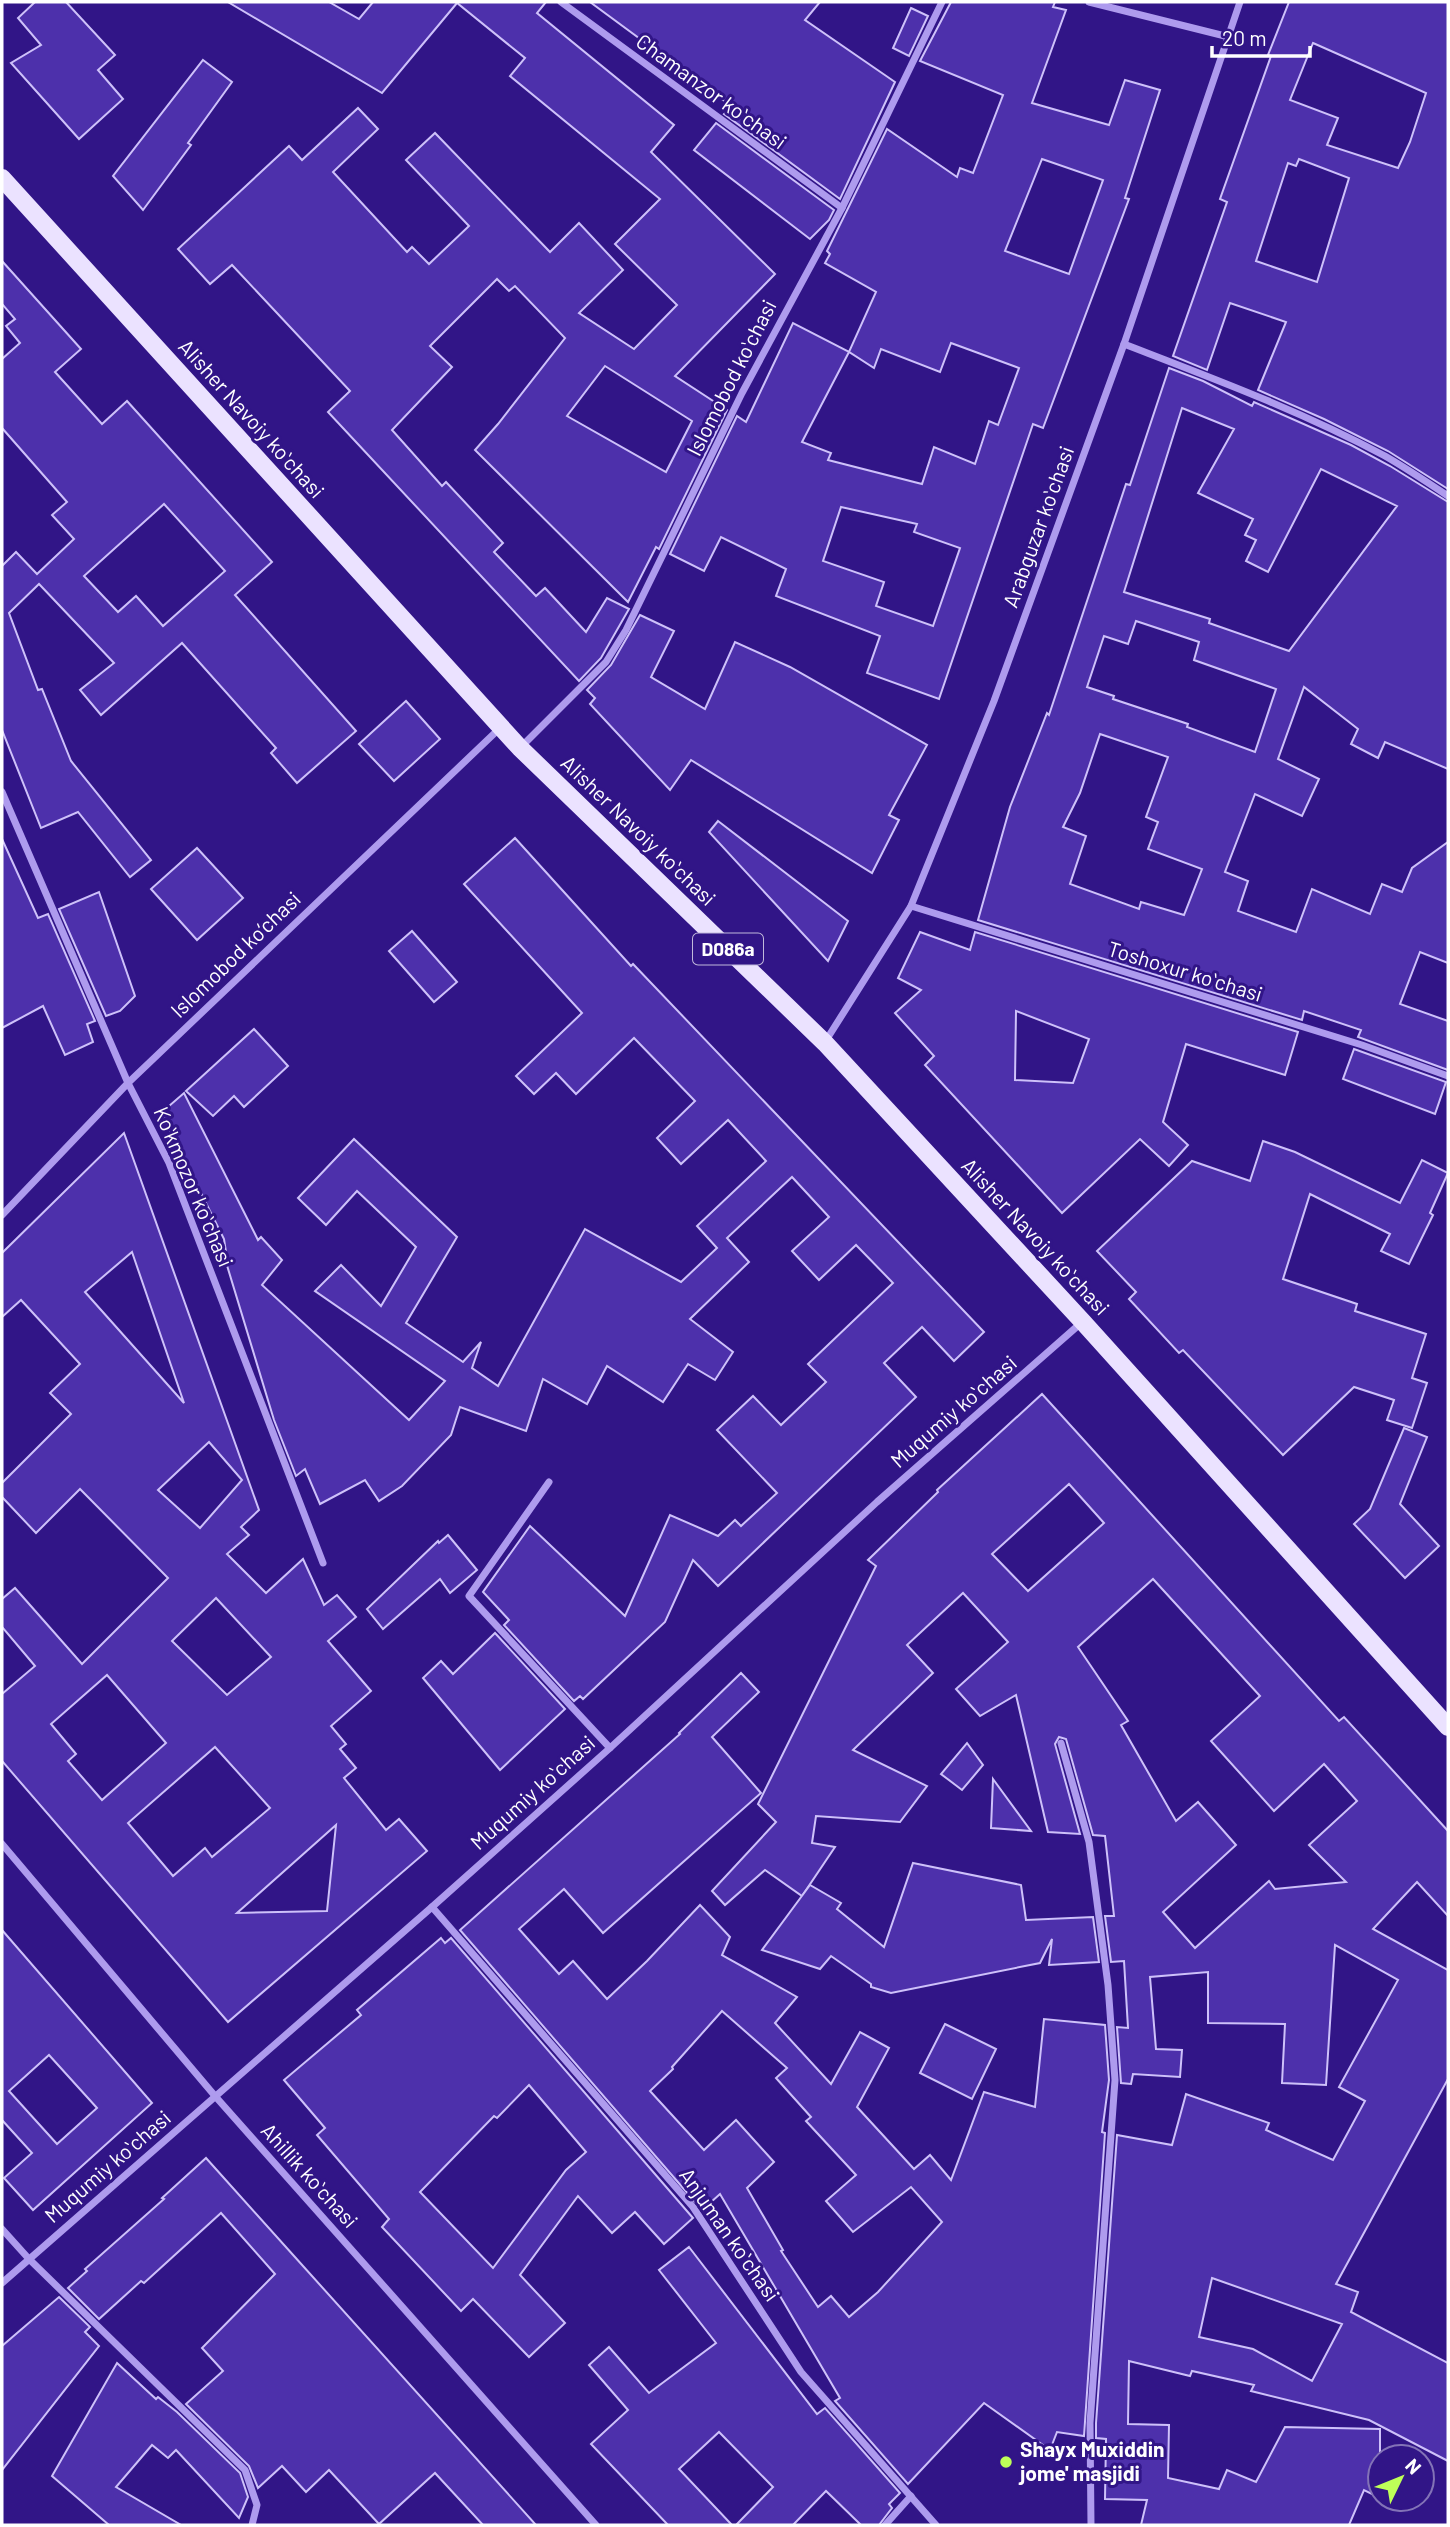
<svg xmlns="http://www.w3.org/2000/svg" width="1450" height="2527" font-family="Barlow,sans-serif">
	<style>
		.building { fill: #4d30ab; stroke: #cec1fa; stroke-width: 2; fill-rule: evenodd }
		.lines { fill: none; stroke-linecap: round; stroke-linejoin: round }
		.street { stroke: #ae9bee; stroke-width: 7 }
		.primary { stroke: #ebe2ff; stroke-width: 18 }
		.poi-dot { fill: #beff58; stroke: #311587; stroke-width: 2.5 }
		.labels { text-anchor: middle; stroke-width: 6; stroke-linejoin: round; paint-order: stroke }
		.shield { fill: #311587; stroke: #c1b9db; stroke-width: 2 }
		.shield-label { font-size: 19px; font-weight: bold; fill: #fff }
		.street-label { font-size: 21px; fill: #fff; stroke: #311587 }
		.poi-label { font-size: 21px; font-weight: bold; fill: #fff; stroke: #311587; text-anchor: start }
	</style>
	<rect width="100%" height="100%" fill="#311587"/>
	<g class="building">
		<path d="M35,2H66L115,55L98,70L123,99L79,139L11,63L41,45L18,18Z"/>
		<path d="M228,2H329L359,19L373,2H546L537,13L674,125L651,152L775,274L675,376L727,410L659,549L656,547L628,602L475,450L498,424L565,338L515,286L509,291L497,279L430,346L452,367L392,430L442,486L446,482L503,543L494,552L536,596L545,588L586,632L607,598L629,609L601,658L579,681L328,412L350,391L232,265L210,284L178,249L289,146L302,160L358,108L378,129L333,172L407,252L412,247L429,264L469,226L406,160L435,133L550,252L579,223L623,270L579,313L634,349L677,305L615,244L660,199L510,76L525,58L457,3L382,93ZM605,366L692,421L666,472L567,416Z"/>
		<path d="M590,2H820L805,20L895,82L840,199L724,114L731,106Z"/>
		<path d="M951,2H1055L1053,7L1066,10L1032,103L1109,125L1125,80L1160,90L1125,198L1129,199L1043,428L1033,424L939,699L867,673L880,636L776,596L786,569L721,537L704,571L670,554L737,416L746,422L793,323L849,352L876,292L825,263L830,254L827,251L887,129L957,177L960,168L973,173L1003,95L920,61ZM1042,159L1103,180L1069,274L1005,251ZM951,343L1019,368L998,425L989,421L975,464L934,447L922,484L828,460L831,453L802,442L849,352L874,368L881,349L940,372ZM841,507L917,524L914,532L960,548L933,626L876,606L884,582L823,561Z"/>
		<path d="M1289,2H1448V489L1388,451L1324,419L1258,390L1286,322L1230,303L1207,370L1173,356L1227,202L1220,199L1271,56L1268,55ZM1313,43L1426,93L1410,142L1398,168L1327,145L1338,118L1290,100ZM1299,159L1349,178L1317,282L1256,261L1288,163L1296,166Z"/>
		<path d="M911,8L928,16L909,56L893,48Z"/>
		<path d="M203,60L232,82L188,143L191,145L143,210L113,176Z"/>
		<path d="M716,123L834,210L829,220L810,239L694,150Z"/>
		<path d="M2,261L81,349L55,372L102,424L127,401L272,562L235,595L356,731L297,783L271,753L276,748L182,643L101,715L80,690L114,663L39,584L9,613L38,690L42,689L71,761L151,860L130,877L78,812L41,828L2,730V566L16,552L37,574L74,539L52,515L67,502L2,428V359L20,343L6,326L15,319L2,304ZM164,504L225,571L163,626L136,596L118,612L84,576Z"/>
		<path d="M1169,368L1203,381L1252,406L1254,402L1351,445L1390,466L1448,502V769L1385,742L1378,758L1351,744L1358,729L1304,687L1278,759L1319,779L1302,816L1255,794L1225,872L1248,881L1238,911L1296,932L1312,889L1370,914L1382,884L1402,892L1412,868L1448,842V963L1420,952L1400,1004L1448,1021V1070L1358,1037L1361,1030L1304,1011L1302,1020L978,920L1010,807L1047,713L1049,715L1126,484L1130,485ZM1182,408L1234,429L1198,493L1253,519L1245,535L1256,540L1246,561L1268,572L1321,469L1397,506L1289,651L1209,623L1210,619L1124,592ZM1136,621L1199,642L1194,660L1276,689L1255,752L1187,727L1188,724L1113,699L1114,696L1087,687L1104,636L1128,644ZM1100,734L1168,757L1146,817L1158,822L1148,849L1202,869L1184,915L1141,902L1139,909L1070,884L1086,836L1063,827L1080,793Z"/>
		<path d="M640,615L674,631L651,677L705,709L735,642L790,667L927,745L889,815L899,820L872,873L691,760L670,790L590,704L595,698L587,690L611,665Z"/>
		<path d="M406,701L440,739L394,781L359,744Z"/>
		<path d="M718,821L848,921L828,961L709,832Z"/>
		<path d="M515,838L631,966L633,964L984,1332L954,1361L922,1327L884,1363L916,1397L718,1586L693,1560L665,1622L583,1699L580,1696L574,1701L504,1625L509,1620L483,1592L530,1526L625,1616L670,1515L718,1536L735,1520L741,1526L777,1493L717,1430L753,1396L781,1425L826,1382L808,1364L893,1283L856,1245L819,1280L792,1251L829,1217L792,1177L727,1238L749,1262L690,1319L733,1352L715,1380L688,1364L663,1402L607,1366L587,1404L543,1379L526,1431L460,1407L451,1435L402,1486L379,1501L365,1480L320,1504L305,1469L296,1476L274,1420L222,1249L226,1252L224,1239L161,1113L184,1093L258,1240L261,1237L282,1260L262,1285L409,1420L445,1381L315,1291L341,1265L381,1306L416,1247L357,1191L326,1225L298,1198L354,1139L457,1237L406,1323L463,1362L481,1342L472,1368L498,1386L585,1229L681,1282L717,1248L697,1226L766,1161L728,1120L681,1164L657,1138L695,1101L634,1038L576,1094L556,1073L534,1094L516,1076L582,1013L464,884Z"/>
		<path d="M2,839L38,918L48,914L95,1021L87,1024L93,1042L65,1055L43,1006L2,1028Z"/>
		<path d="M197,848L243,898L197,940L151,889Z"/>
		<path d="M99,892L135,996L120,1011L106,1016L59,909Z"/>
		<path d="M412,931L457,982L434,1002L389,951Z"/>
		<path d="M920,932L970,950L975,932L1298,1032L1285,1075L1186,1044L1163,1122L1188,1145L1169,1166L1140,1139L1062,1213L925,1065L934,1056L895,1013L921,990L898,978ZM1016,1011L1089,1039L1073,1083L1015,1080Z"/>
		<path d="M254,1029L288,1066L244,1107L234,1096L213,1116L186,1091Z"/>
		<path d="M1354,1049L1446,1082L1435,1114L1343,1079Z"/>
		<path d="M124,1133L259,1510L241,1527L249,1535L227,1554L266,1593L303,1559L324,1605L337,1595L356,1617L328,1641L371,1691L331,1726L346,1744L340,1749L356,1768L344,1778L386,1830L399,1819L427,1851L228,2022L2,1761V1694L35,1666L2,1627V1599L15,1588L82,1664L168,1578L80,1489L36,1533L2,1497V1483L71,1414L50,1393L80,1364L21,1300L2,1317V1253ZM132,1252L184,1403L85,1292ZM209,1442L242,1480L200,1528L158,1490ZM216,1598L271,1657L227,1695L172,1641ZM107,1675L166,1743L102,1800L68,1761L76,1754L51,1724ZM215,1747L270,1808L212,1857L205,1848L173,1876L128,1823ZM336,1825L327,1911L237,1913Z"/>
		<path d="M1263,1141L1295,1152L1400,1203L1422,1160L1448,1173L1430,1213L1433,1215L1409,1264L1381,1251L1390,1234L1310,1194L1283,1279L1357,1304L1355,1311L1426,1334L1412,1378L1427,1383L1412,1428L1387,1420L1394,1400L1354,1387L1283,1455L1183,1350L1179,1353L1129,1299L1136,1292L1097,1251L1192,1161L1250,1181Z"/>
		<path d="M1042,1394L1339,1721L1344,1717L1448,1831V1916L1417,1882L1373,1929L1448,1970V2079L1336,2284L1358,2292L1351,2312L1448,2363V2461L1369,2420L1251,2391L1254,2385L1192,2371L1190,2376L1129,2361L1128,2424L1169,2425L1168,2478L1219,2489L1227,2470L1256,2482L1285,2427L1380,2429V2498L1364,2490L1349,2525H1141L1147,2500L1105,2499L1106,2439L1096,2438V2423L1117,2135L1172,2145L1186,2094L1269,2123L1266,2130L1333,2160L1365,2101L1339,2087L1398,1980L1335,1945L1326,2085L1282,2083L1285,2024L1208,2023V1972L1150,1977L1156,2049L1182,2050L1180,2077L1133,2074L1131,2084L1121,2083L1117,2027L1128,2028L1124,1961L1111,1962L1105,1916H1114L1105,1836L1093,1835L1066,1739L1059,1737L1055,1744L1080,1834L1048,1832L1016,1695L980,1716L956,1689L1008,1642L963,1593L907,1645L933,1673L853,1750L927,1786L900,1822L816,1816L812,1843L835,1847L802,1896L765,1870L725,1905L712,1891L776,1822L758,1804L876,1566L868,1560L938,1492L937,1490ZM1069,1484L1104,1523L1028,1591L992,1554ZM1153,1579L1260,1696L1211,1741L1274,1811L1324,1764L1357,1801L1309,1845L1346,1882L1275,1889L1269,1881L1195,1948L1163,1912L1236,1845L1198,1802L1176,1821L1121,1725L1128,1721L1078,1647ZM1212,2278L1342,2324L1312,2381L1253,2349L1199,2337Z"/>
		<path d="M1404,1428L1427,1437L1400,1504L1439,1546L1405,1578L1354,1524L1370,1509Z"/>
		<path d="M448,1535L477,1570L450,1593L440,1579L383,1629L367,1609L438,1541L439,1543Z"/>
		<path d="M495,1633L565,1709L500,1770L423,1678L441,1661L453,1674Z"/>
		<path d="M741,1673L759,1692L712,1737L761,1793L603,1933L564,1889L519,1929L559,1974L573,1961L607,1999L647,1961L700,1905L730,1937L722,1955L797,1997L775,2023L831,2084L860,2032L889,2048L857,2107L914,2169L930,2155L951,2180L984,2092L1035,2107L1044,2019L1105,2025L1109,2080L1102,2132L1105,2133L1084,2436L1057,2432L1050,2450L984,2403L908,2484L835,2401L840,2398L720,2194L702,2210L460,1930L680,1734L679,1733ZM722,2011L787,2068L776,2078L811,2117L806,2121L856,2175L826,2201L853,2232L911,2187L942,2222L878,2292L849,2317L831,2296L818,2307L781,2251L783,2250L747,2188L774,2162L736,2120L704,2150L650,2091L673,2069L672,2067Z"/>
		<path d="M967,1743L983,1765L962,1790L941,1774Z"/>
		<path d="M993,1779L1031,1831L991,1828Z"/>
		<path d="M913,1863L1021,1885L1026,1920L1093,1917L1099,1962L1049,1965L1052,1939L1040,1963L891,1993L871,1987V1984L831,1956L820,1969L762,1950L810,1885L841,1903L837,1909L884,1947Z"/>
		<path d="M2,1930L152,2103L33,2210L4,2178L32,2153L2,2120ZM49,2055L97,2108L57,2144L9,2091Z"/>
		<path d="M441,1938L445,1943L451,1938L693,2218L664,2244L635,2212L612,2233L578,2196L520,2275L565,2323L529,2357L473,2299L461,2311L382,2227L389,2219L317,2135L325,2128L284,2080L361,2015L357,2010ZM529,2085L586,2152L566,2170L493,2268L420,2192L494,2116L497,2118Z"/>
		<path d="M945,2024L996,2049L972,2099L920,2073Z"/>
		<path d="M206,2158L294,2256L536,2525H483L435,2473L379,2524L329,2470L306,2492L282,2466L258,2488L249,2466L186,2404L223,2371L202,2348L275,2274L221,2213L144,2283L141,2281L99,2319L68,2288L87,2271L85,2269L164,2199L162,2198Z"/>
		<path d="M689,2247L817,2414L825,2408L900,2493L889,2504L892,2508L879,2525H861L826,2491L793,2525H736L773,2487L719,2432L679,2469L732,2525H668L591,2444L628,2410L589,2365L609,2347L649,2393L716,2343L659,2270Z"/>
		<path d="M59,2297L90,2327L85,2332L99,2346L2,2470V2346Z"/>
		<path d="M117,2363L156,2399L158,2397L177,2412L240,2473L248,2497L239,2518L176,2450L168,2458L152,2445L116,2487L181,2525H109L52,2476Z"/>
	</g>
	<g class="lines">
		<g class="street">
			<path d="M561,2L842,208"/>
			<path d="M1089,2L1229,37"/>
			<path d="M1124,344C1212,378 1301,411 1385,456C1406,468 1427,482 1448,496"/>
			<path d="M520,748L606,662L626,630L742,393L842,208L942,2"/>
			<path d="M2,792L128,1083L169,1163L323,1563"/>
			<path d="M911,906L1362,1045L1448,1076"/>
			<path d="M825,1042L911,906L994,701L1124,344L1240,2"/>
			<path d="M2,1215L128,1083L500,728"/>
			<path d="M549,1482L469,1596L610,1748"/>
			<path d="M1061,1743L1089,1842L1108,1985L1115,2080L1090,2423L1091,2525"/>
			<path d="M2,1844L215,2096L596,2525"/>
			<path d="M432,1907L693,2207L801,2372L936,2525"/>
			<path d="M2,2229L29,2259L245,2470L257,2505L252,2525"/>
			<path d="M2,2283L432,1907L610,1748L877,1502L1081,1323"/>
			<path d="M885,2525L911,2496"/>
		</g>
		<path class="primary" d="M2,178L520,748L825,1043L1083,1322L1448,1727"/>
	</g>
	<circle class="poi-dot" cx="1006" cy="2462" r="7"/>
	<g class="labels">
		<rect class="shield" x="693" y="933.5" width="70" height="31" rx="5"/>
		<g class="shield-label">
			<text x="728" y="956">D086a</text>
		</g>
		<g class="street-label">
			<text transform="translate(711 92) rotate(36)" y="7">Chamanzor koʻchasi</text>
			<text transform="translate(732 378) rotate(-63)" y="7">Islomobod koʻchasi</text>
			<text transform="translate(251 419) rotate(48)" y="7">Alisher Navoiy koʻchasi</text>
			<text transform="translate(1039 527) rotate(-70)" y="7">Arabguzar koʻchasi</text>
			<text transform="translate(638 831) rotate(44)" y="7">Alisher Navoiy koʻchasi</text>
			<text transform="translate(236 955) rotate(-44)" y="7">Islomobod ko‘chasi</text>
			<text transform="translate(1185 972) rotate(17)" y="7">Toshoxur koʻchasi</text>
			<text transform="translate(193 1187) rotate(67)" y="7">Koʻkmozor koʻchasi</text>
			<text transform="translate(1035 1237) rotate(47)" y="7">Alisher Navoiy koʻchasi</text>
			<text transform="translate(954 1412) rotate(-41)" y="7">Muqumiy koʻchasi</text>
			<text transform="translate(533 1793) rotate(-42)" y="7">Muqumiy koʻchasi</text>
			<text transform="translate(108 2167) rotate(-41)" y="7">Muqumiy koʻchasi</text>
			<text transform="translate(309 2176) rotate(48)" y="7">Ahillik koʻchasi</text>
			<text transform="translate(729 2235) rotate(55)" y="7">Anjuman koʻchasi</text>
		</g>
		<g class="poi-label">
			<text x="1020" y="2457">Shayx Muxiddin<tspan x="1020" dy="24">jome' masjidi</tspan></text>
		</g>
	</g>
	<rect width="1450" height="2527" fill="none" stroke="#ffffff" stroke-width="7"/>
	<g transform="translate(1401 2478) rotate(47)"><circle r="33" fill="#311587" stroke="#8373b7" stroke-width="2"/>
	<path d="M0-5L12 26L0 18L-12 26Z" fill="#beff58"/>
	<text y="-10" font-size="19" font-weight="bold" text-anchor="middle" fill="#ffffff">N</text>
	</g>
	<path d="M1212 46v10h98v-10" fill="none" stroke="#ffffff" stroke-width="3.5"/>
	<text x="1222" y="46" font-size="21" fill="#ffffff" stroke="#311587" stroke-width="5" paint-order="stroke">20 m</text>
</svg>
